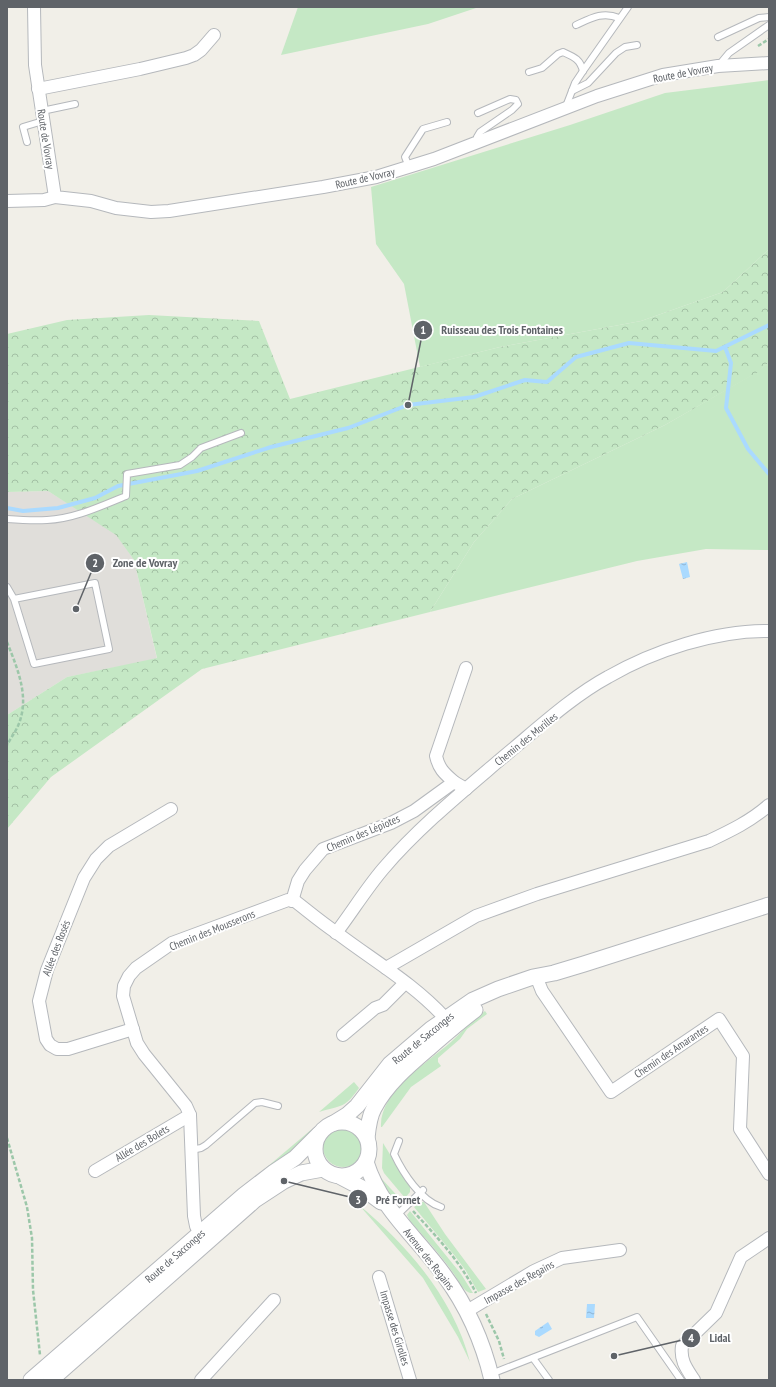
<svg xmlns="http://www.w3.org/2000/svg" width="776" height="1387" font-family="'PT Sans Narrow',sans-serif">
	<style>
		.industrial { fill: #e0deda }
		.grass { fill: #c5e8c5 }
		.forest { fill: url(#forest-crowns) }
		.water { fill: url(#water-ripples) }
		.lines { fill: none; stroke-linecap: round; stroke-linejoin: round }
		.stream { stroke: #aadaff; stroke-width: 4 }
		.service-casing { stroke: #b5b8bc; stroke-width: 8 }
		.minor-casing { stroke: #b5b8bc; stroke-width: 14 }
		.tertiary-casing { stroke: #b5b8bc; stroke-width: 17 }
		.path { stroke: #9cc7a9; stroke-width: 2.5; stroke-dasharray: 4 2; stroke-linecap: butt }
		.service { stroke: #fff; stroke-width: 6 }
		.minor { stroke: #fff; stroke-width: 12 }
		.tertiary { stroke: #fff; stroke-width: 15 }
		.labels { text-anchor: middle; stroke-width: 4; stroke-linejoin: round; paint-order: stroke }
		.street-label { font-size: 11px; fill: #5f6368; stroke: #fff }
		.leader { fill: none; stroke: #5f6368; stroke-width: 1.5 }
		.callout-dot { fill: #5f6368; stroke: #fff; stroke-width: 1.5 }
		.mark-label { font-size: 12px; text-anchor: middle; font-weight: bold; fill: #fff }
		.callout-label { font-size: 12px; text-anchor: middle; font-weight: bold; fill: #5f6368; stroke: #fff; stroke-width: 4; stroke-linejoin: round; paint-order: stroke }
	</style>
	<defs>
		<pattern id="forest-crowns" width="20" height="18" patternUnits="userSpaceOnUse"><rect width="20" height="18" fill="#c5e8c5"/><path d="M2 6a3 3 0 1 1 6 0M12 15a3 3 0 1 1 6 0" fill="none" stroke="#a3c0a4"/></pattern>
		<pattern id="water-ripples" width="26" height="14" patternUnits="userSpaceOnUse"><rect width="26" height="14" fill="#aadaff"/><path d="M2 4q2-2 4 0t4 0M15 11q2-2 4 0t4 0" fill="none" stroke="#8eb4d2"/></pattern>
	</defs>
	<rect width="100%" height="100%" fill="#f1efe8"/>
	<path class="industrial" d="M48,491L116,534L134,560L157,659L67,677L7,715V492Z"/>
	<g class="grass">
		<path d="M298,7H479L428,24L281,55Z"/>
		<path d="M769,80V249L723,292L641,321L500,347L420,367L404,284L376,244L371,187L570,125L665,93Z"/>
		<path d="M769,362V550L706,549L637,561L430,612L474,542L512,499L665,425L757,372Z"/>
		<path d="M485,1011L487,1014L467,1029L460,1039L438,1058V1062L441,1066L411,1087L382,1127H381C379,1092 427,1063 451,1042C462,1032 472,1020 485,1011Z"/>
		<path d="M354,1082L359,1088C344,1109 342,1105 319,1112Z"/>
		<circle cx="343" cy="1147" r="20"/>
		<path d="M312,1129L300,1146L259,1175L260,1173Z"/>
		<path d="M383,1143L410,1187V1192L405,1198L384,1173L382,1168Z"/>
		<path d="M381,1178L402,1201L400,1206L384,1188L380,1180Z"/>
		<path d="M422,1202H424L445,1234L486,1289L478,1292L466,1271L455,1256L414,1207Z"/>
		<path d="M359,1205C408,1246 454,1299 470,1362L458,1337L423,1278Z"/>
		<path d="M410,1211L461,1274L473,1293C464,1294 459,1281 454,1274C441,1255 425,1238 410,1221L407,1215Z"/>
	</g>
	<path class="forest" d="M769,249V362L758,372L665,425L512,499L474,542L430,612L202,669L51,777L7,829V715L67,677L157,658L134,560L116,535L48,491L7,492V334L67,320L149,315L259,321L290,399L500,347L641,321L723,292Z"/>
	<g class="water">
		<path d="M687,562L690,577L683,579L679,564Z"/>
		<path d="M587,1304H595L594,1318H586Z"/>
		<path d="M548,1322L552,1329L539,1337L535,1335V1331Z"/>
	</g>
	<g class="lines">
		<g class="stream">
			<path d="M725,347L731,363L726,408L748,449L769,474"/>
			<path d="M7,508L23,511L58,508L95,498L118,486L197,471L271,447L348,428L408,405L474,397L525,380L547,382L576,357L629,343L716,351L769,325"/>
		</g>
		<defs>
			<g id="service">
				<path d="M576,25C591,18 603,11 619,18"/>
				<path d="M718,37L759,18L769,17"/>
				<path d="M719,65L729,53L769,25"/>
				<path d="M529,72L542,68L558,54L563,52C574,57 580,59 583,71"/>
				<path d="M572,91L588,83L616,53L625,47L637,45"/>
				<path d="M565,109L575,83L583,71L628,7"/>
				<path d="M42,111L75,104"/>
				<path d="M478,113L510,99L516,100L518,104L512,110L480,132L477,137L479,142"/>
				<path d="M27,142L23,127L43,121"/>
				<path d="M409,167L405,157L423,129L447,122"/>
				<path d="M7,519C20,520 34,521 47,520C74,519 101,506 126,496L127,474L180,465L192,457L201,448L241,433"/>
				<path d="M7,587L14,599L34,664L109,649L95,583L14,599"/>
				<path d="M399,1141L394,1154C403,1173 421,1201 441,1207"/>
				<path d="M191,1150L201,1148L206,1145L255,1103L262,1102L278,1106"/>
				<path d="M397,1215L423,1190"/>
				<path d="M533,1358L549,1380"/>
				<path d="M491,1374L637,1317L681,1380"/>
			</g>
			<g id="minor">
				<path d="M34,7L35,65L55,197L91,201L116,208L151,212L169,211L323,187L376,177L434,159L597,96L663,75L718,66L769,63"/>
				<path d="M38,89L140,69L186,58L194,55L201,50L214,35"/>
				<path d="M7,201L44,200L55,197"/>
				<path d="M454,782C444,773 439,769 436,756L466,668"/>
				<path d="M292,901L298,881L305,870L323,849L391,823L414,811L454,782L466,789"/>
				<path d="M336,933C352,912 366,889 383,869C418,828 461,793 502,758C535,731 571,697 608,677C653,651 716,630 769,631"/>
				<path d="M386,968L476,916L537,894L709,841C730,831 751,821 769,805"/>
				<path d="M538,981L542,991L611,1092L719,1019L743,1056L740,1129L769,1174"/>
				<path d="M133,1029L68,1049H57L50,1045L46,1039L39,1001L47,970L84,878L96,859L109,846L171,809"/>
				<path d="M343,1035L375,1008L383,1005L405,983"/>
				<path d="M95,1171L190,1115"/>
				<path d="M200,1234L196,1226L194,1216L190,1115L186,1106L144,1054L137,1043L123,996L124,986L129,976L136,968L172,943L288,900L295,901C309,912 322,923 337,933C374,961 414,984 445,1018"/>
				<path d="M379,1277L410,1380"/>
				<path d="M467,1311L534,1271L562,1258L620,1250"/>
				<path d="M201,1380L274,1300"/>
				<path d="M694,1380C686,1368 680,1360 682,1346L716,1313L741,1257L769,1238"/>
			</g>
			<g id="tertiary">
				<circle cx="342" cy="1149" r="27"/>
				<path d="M334,1123L347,1115L357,1106L390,1064L431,1029L473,1000L498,989L533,977L554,973L584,964L769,905"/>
				<path d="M367,1138C368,1128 369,1117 374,1108C387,1084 407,1067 428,1049C443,1036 459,1022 475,1010"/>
				<path d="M366,1162C381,1210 416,1236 444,1275C467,1306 483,1342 492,1380"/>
				<path d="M341,1177L362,1188L381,1202"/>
				<path d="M31,1380L244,1195L274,1172L295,1158L319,1134"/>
				<path d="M51,1380L255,1200L284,1181L301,1173L323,1169"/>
			</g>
		</defs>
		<use href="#service" class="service-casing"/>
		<use href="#minor" class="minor-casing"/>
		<use href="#tertiary" class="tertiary-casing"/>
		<g class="path">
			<path d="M758,46L769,39"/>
			<path d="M7,642C16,665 28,692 21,717C19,727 12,736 7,745"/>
			<path d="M7,1138L27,1207L32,1238L33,1290L40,1355"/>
			<path d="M413,1211C436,1236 461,1262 476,1293"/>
			<path d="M486,1314L499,1341L504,1359"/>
		</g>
		<use href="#service" class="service"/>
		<use href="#minor" class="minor"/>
		<use href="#tertiary" class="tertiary"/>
	</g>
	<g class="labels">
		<g class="street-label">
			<text transform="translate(683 73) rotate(-11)" y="4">Route de Vovray</text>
			<text transform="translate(46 139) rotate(81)" y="4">Route de Vovray</text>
			<text transform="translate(365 178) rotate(-13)" y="4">Route de Vovray</text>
			<text transform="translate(526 739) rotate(-39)" y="4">Chemin des Morilles</text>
			<text transform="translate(363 833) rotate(-23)" y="4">Chemin des Lépiotes</text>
			<text transform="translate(212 930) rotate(-22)" y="4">Chemin des Mousserons</text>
			<text transform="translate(56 948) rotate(-69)" y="4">Allée des Rosés</text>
			<text transform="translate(423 1038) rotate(-39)" y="4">Route de Sacconges</text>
			<text transform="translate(671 1051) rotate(-34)" y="4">Chemin des Amarantes</text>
			<text transform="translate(142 1143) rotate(-31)" y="4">Allée des Bolets</text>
			<text transform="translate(175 1256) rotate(-41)" y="4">Route de Sacconges</text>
			<text transform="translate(429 1259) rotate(52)" y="4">Avenue des Regains</text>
			<text transform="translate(519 1282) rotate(-29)" y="4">Impasse des Regains</text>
			<text transform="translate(395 1328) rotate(73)" y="4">Impasse des Girolles</text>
		</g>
	</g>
	<path class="leader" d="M408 405L423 330M76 609L95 563M284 1181L358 1199M614 1356L691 1338"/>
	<g class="callout-dot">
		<circle cx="408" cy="405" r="4"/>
		<circle cx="76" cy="609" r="4"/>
		<circle cx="284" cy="1181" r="4"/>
		<circle cx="614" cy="1356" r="4"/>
		<circle cx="423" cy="330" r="10"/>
		<circle cx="95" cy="563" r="10"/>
		<circle cx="358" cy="1199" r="10"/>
		<circle cx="691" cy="1338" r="10"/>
	</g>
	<g class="mark-label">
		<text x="423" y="334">1</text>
		<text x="95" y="567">2</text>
		<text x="358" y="1204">3</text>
		<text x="691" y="1342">4</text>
	</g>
	<g class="callout-label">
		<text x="502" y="334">Ruisseau des Trois Fontaines</text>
		<text x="145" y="567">Zone de Vovray</text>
		<text x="398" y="1204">Pré Fornet</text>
		<text x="720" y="1342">Lidal</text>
	</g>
	<rect width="776" height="1387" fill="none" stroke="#5f6368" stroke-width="16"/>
</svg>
